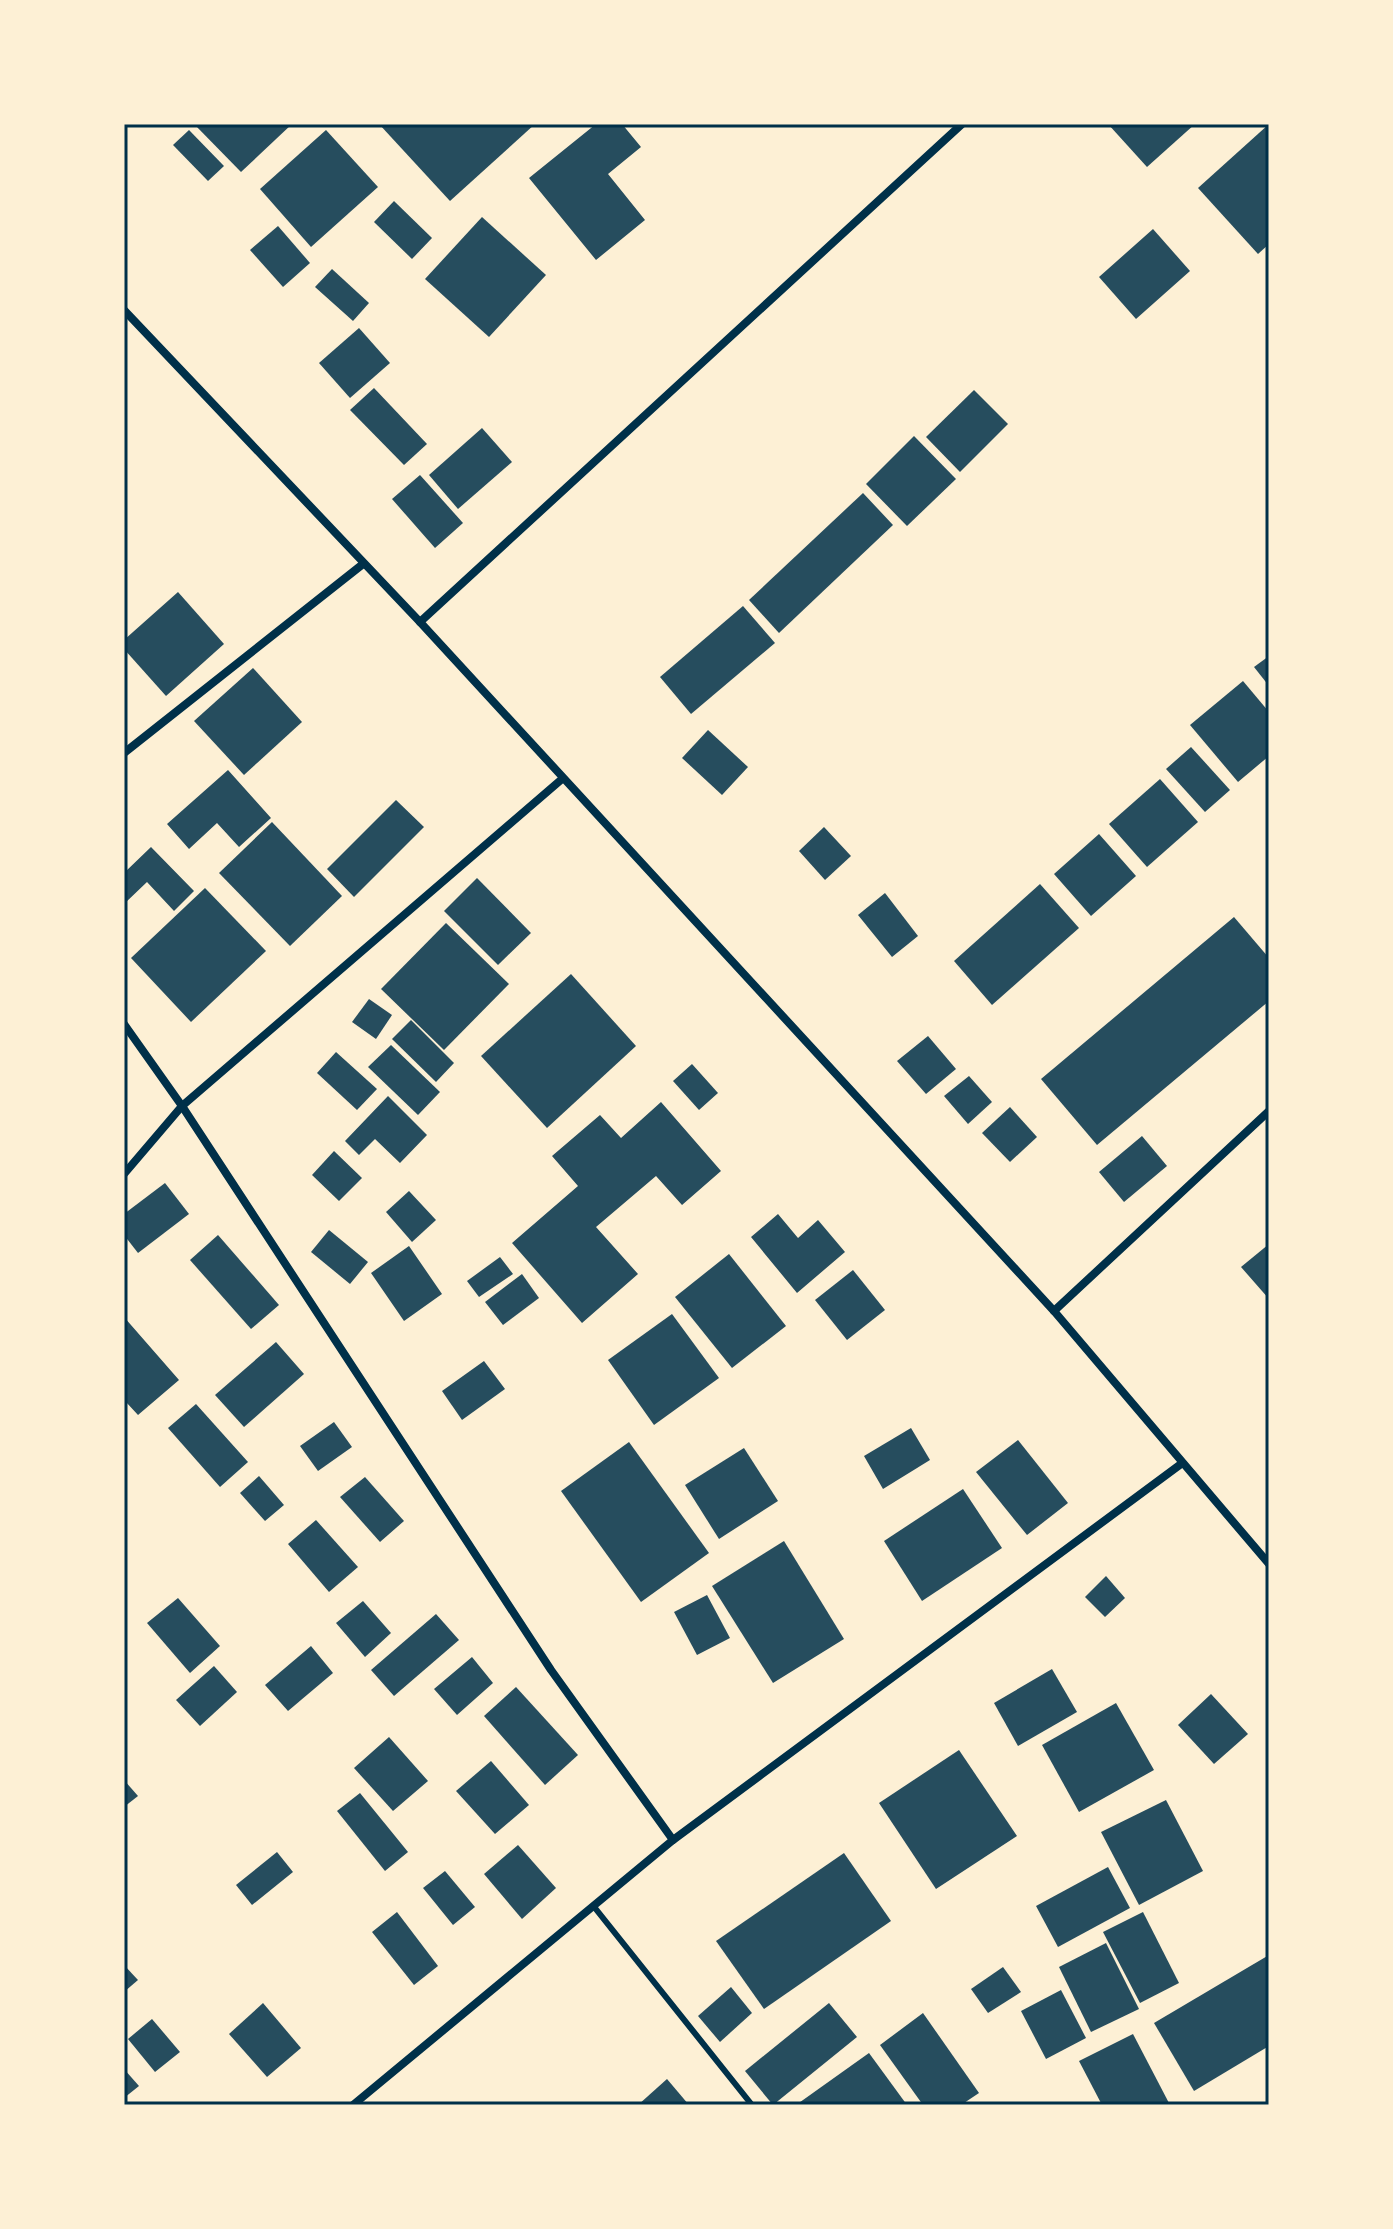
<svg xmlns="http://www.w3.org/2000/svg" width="1393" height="2229" font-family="Signika,sans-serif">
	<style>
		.building { fill: #264d5e }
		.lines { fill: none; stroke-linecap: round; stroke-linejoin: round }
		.service { stroke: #003049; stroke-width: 6 }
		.minor { stroke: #003049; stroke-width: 8 }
		.neatline { fill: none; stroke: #003049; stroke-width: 3 }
	</style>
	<rect width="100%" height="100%" fill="#fdf0d5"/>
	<g class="building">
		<path d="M194,124H292L241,172Z"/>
		<path d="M379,124H535L450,201Z"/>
		<path d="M596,124H622L641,147L608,174L645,220L596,260L529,178Z"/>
		<path d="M1108,124H1195L1147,167Z"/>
		<path d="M1269,124V244L1258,254L1198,188Z"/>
		<path d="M189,130L224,166L208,181L173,145Z"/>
		<path d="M326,130L378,187L311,247L260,189Z"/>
		<path d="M394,201L432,238L412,259L374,222Z"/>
		<path d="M482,217L546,275L489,337L425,279Z"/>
		<path d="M278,226L310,263L283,287L250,250Z"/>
		<path d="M1153,229L1190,271L1136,319L1099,277Z"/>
		<path d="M332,269L369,303L353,321L315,287Z"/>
		<path d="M359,328L390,363L350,398L319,363Z"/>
		<path d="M374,388L427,444L404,465L350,410Z"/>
		<path d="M974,390L1008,424L960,472L926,437Z"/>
		<path d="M482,428L512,462L458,509L429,475Z"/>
		<path d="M914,436L956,479L907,526L866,484Z"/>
		<path d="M420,475L463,523L435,548L392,499Z"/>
		<path d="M863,493L893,525L779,633L749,600Z"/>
		<path d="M178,592L224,644L166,696L124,649V640Z"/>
		<path d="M743,606L775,643L691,714L660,677Z"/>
		<path d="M1269,656V686L1254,667Z"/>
		<path d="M253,668L302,722L244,775L194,721Z"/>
		<path d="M1243,681L1269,712V756L1238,782L1190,725Z"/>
		<path d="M708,730L748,767L722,795L682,758Z"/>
		<path d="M1191,747L1230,790L1205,812L1166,769Z"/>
		<path d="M228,770L271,818L239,847L217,823L189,849L167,824Z"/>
		<path d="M1160,779L1198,822L1147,867L1109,824Z"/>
		<path d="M396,800L424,827L354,897L327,869Z"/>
		<path d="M272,822L342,896L290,946L219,873Z"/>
		<path d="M824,827L851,856L825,880L799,851Z"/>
		<path d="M1099,834L1136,876L1091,916L1054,874Z"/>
		<path d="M151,847L194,891L174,911L147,882L124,904V873Z"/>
		<path d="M477,878L531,933L498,965L444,911Z"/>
		<path d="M1040,884L1079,928L992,1005L954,961Z"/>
		<path d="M205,888L266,951L191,1022L131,958Z"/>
		<path d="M885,893L918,936L892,957L858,915Z"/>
		<path d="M1234,917L1269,958V1001L1097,1145L1041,1079Z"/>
		<path d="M446,923L509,984L444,1050L381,989Z"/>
		<path d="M571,974L636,1046L547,1128L481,1056Z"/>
		<path d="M369,999L392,1015L376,1039L352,1022Z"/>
		<path d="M411,1020L454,1063L436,1082L392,1039Z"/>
		<path d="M928,1036L956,1069L926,1094L897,1061Z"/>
		<path d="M391,1045L440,1092L418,1115L368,1067Z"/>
		<path d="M336,1052L377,1089L357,1110L317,1073Z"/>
		<path d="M692,1064L718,1093L699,1110L673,1081Z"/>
		<path d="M969,1076L992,1102L968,1124L944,1096Z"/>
		<path d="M388,1096L427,1135L400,1163L375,1139L359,1155L345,1141Z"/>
		<path d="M661,1102L721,1171L682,1205L656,1176L596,1227L638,1274L582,1323L512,1243L578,1186L552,1156L600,1115L621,1138Z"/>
		<path d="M1010,1107L1037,1137L1010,1162L982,1133Z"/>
		<path d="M1142,1136L1167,1166L1124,1202L1099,1172Z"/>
		<path d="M334,1151L362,1178L339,1201L312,1175Z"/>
		<path d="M165,1183L189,1214L138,1253L124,1235V1214Z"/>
		<path d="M409,1191L436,1220L412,1242L386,1212Z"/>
		<path d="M778,1214L798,1238L818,1220L845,1252L797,1293L751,1237Z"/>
		<path d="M329,1230L368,1262L350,1284L311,1252Z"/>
		<path d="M218,1235L279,1305L251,1329L190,1260Z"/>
		<path d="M1269,1244V1299L1241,1267Z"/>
		<path d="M409,1246L442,1294L404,1321L371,1273Z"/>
		<path d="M729,1254L786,1326L732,1368L675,1297Z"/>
		<path d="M500,1257L513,1274L479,1297L467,1281Z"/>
		<path d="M853,1270L885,1310L847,1340L815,1300Z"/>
		<path d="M522,1274L539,1298L503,1325L485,1302Z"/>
		<path d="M672,1314L719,1378L654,1425L608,1360Z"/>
		<path d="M124,1317L179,1380L138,1415L126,1402L124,1404Z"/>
		<path d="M276,1342L304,1374L244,1427L215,1395Z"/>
		<path d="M484,1361L505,1389L462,1420L442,1391Z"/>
		<path d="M196,1404L248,1462L220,1487L168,1428Z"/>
		<path d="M334,1422L352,1447L318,1471L300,1446Z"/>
		<path d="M911,1428L930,1460L883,1489L864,1456Z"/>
		<path d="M1018,1440L1068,1503L1027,1535L976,1472Z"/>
		<path d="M629,1442L709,1553L641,1602L561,1491Z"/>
		<path d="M744,1448L778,1501L719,1539L685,1485Z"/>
		<path d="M259,1476L284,1505L265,1521L240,1493Z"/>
		<path d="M365,1477L404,1521L380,1542L340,1497Z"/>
		<path d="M963,1489L1002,1548L922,1601L884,1541Z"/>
		<path d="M316,1520L358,1567L329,1592L288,1544Z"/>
		<path d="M784,1541L844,1639L773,1683L712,1586Z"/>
		<path d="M1106,1576L1125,1598L1105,1617L1085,1597Z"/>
		<path d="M707,1595L730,1638L697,1655L674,1612Z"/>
		<path d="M178,1598L220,1646L190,1673L147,1623Z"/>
		<path d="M363,1601L391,1633L365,1657L336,1623Z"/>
		<path d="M436,1614L459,1640L394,1696L371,1670Z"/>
		<path d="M311,1646L333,1673L288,1711L265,1685Z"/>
		<path d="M472,1657L493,1683L457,1715L434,1689Z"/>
		<path d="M214,1666L237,1692L200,1726L176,1700Z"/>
		<path d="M1052,1669L1077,1712L1018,1746L994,1703Z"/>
		<path d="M516,1687L578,1755L545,1785L484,1716Z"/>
		<path d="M1211,1694L1248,1734L1214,1764L1178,1725Z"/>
		<path d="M1116,1703L1154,1770L1079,1812L1042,1745Z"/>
		<path d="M389,1737L428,1781L393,1811L354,1768Z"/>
		<path d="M959,1750L1017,1836L936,1889L879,1803Z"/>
		<path d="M491,1761L529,1805L495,1834L456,1791Z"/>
		<path d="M124,1780L138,1796L124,1807Z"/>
		<path d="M360,1793L408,1852L385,1871L337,1811Z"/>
		<path d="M1166,1800L1203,1871L1139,1905L1101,1832Z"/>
		<path d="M518,1845L556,1888L522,1919L484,1874Z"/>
		<path d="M277,1852L293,1872L252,1905L236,1885Z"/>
		<path d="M844,1853L891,1921L764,2009L716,1941Z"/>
		<path d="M1108,1867L1130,1908L1058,1947L1036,1906Z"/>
		<path d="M445,1871L475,1907L453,1925L423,1888Z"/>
		<path d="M397,1912L438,1966L414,1985L372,1932Z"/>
		<path d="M1143,1912L1179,1983L1140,2003L1103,1932Z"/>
		<path d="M1106,1943L1139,2009L1091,2032L1059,1967Z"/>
		<path d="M1269,1955V2046L1194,2091L1154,2023Z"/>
		<path d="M124,1965L138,1980L124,1992Z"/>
		<path d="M1003,1967L1021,1992L988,2013L971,1989Z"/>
		<path d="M731,1987L752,2013L720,2042L698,2016Z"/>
		<path d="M1061,1990L1086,2038L1046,2059L1021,2011Z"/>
		<path d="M263,2003L301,2048L267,2077L229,2034Z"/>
		<path d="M829,2003L857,2037L773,2105L745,2071Z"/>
		<path d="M923,2013L979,2093L961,2105H923L880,2045Z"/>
		<path d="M152,2019L180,2052L155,2072L128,2039Z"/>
		<path d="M1133,2034L1170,2105H1102L1079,2061Z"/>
		<path d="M869,2053L907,2105H796Z"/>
		<path d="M124,2069L139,2086L124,2098Z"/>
		<path d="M667,2079L689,2105H638Z"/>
	</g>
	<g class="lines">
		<path class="service" d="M595,1908L752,2105"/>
		<g class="minor">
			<path d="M124,310L420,622L1054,1311L1269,1564"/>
			<path d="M420,622L962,124"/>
			<path d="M124,753L363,564"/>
			<path d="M124,1024L182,1106L551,1670L673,1840"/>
			<path d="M124,1174L182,1106L562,779"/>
			<path d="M1054,1311L1269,1111"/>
			<path d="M353,2105L673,1840L1181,1464"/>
		</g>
	</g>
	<rect width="1393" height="2229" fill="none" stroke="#fdf0d5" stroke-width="252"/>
	<rect x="126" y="126" width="1141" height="1977" class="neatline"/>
</svg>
